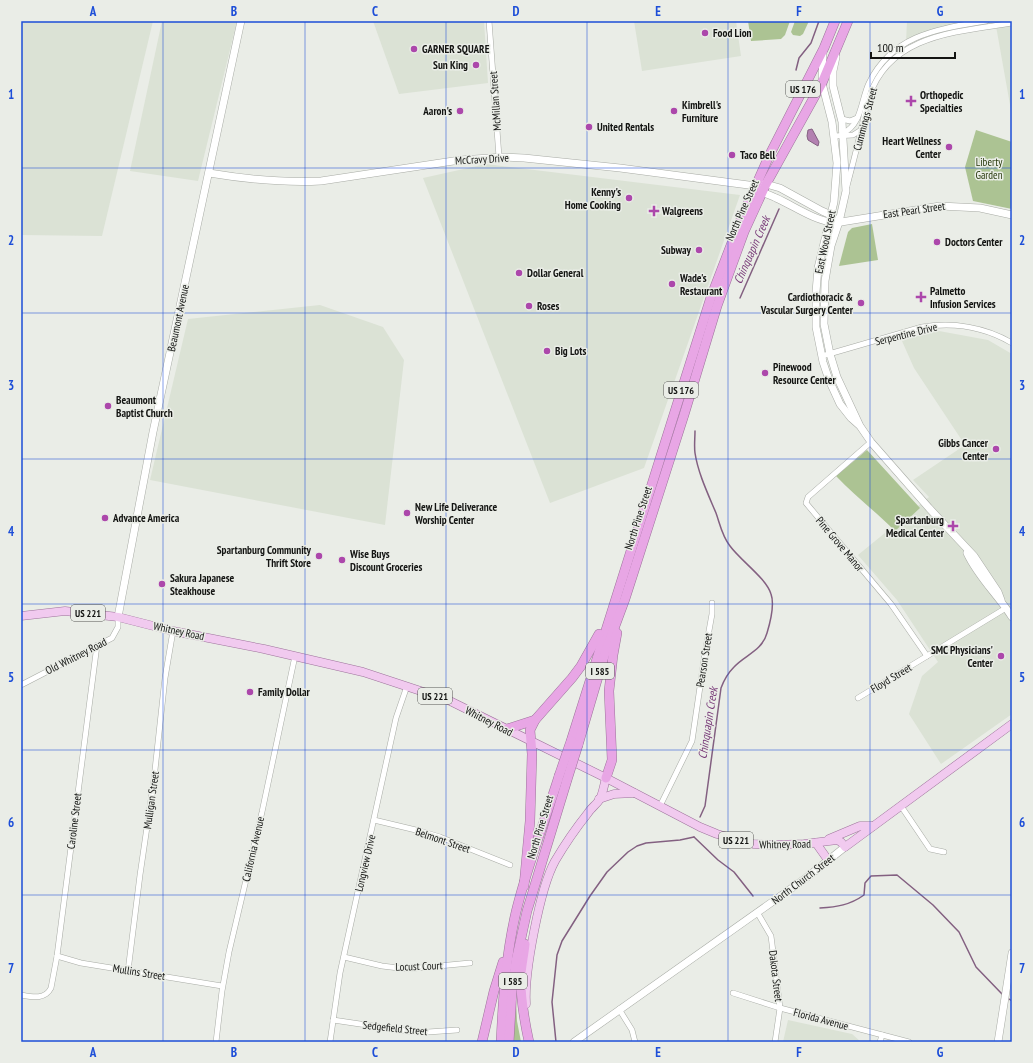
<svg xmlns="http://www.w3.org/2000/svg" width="1033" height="1063" font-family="'PT Sans Narrow',sans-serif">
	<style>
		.built { fill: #dbe2d5 }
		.green { fill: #acc393 }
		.water { fill: #b381b1; stroke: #836081 }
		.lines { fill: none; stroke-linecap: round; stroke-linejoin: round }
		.stream { stroke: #836081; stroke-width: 1.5 }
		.street-casing { stroke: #a8aba5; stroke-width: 6 }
		.secondary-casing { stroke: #a8aba5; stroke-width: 8 }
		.primary-casing { stroke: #9d739b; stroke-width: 9 }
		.highway-casing { stroke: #9d739b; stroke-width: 10 }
		.street { stroke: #fff; stroke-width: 5 }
		.secondary { stroke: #fff; stroke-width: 7 }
		.primary { stroke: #f1caef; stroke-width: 8 }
		.highway { stroke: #e8a6e5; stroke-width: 9 }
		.highway-bridge-casing { stroke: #9d739b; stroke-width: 10; stroke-linecap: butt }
		.highway-bridge { stroke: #e8a6e5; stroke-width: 9 }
		.grid { fill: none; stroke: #1d4ed8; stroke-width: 1; stroke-opacity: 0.55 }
		.poi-dot { fill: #ac47ab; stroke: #eaede7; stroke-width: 1.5 }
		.labels { text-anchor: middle; stroke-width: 3; stroke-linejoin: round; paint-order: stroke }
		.shield { fill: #eaede7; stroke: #545552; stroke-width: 1 }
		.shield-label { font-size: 10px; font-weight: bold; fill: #131412 }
		.poi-label { font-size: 11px; font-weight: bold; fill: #131412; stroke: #eaede7; text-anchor: start }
		.street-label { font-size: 11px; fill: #131412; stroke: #eaede7 }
		.park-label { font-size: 11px; fill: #283a0d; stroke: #eaede7 }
		.water-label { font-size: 12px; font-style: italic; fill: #793b79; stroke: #eaede7 }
		.neatline { fill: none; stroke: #1d4ed8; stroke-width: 1.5 }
		.grid-label { font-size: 13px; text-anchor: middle; font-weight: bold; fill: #1d4ed8 }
	</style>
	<rect width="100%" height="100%" fill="#eaede7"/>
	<g class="built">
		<path d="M21,21H153L102,236L21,235Z"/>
		<path d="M162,21H237L198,181L130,171Z"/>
		<path d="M373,21H484L488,83L399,94Z"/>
		<path d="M634,21H736L741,56L642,71Z"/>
		<path d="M907,21H1012V116L996,26L906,42Z"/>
		<path d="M486,164L740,195L644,468L550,503L423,178Z"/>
		<path d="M320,305L383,327L404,360L385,525L150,480L188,319Z"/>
		<path d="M939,331L988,340L1012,354V714L941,764L909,714L922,676L938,662L897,600L858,555L929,497L913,480L965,445L914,368L902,341L909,338Z"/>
		<path d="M788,1020L852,1034L861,1042H783Z"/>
	</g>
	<g class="green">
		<path d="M748,21H790L785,35L781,39L751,41Z"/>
		<path d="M795,21H809L803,34L800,36L793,35L791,32Z"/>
		<path d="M976,130L1012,142V209L973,201L965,167Z"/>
		<path d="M872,224L878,260L839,266L848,232L852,228Z"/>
		<path d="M867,450L920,508L895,531C876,512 855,496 836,476Z"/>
		<path d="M515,977L517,1021L521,1042H511Z"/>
	</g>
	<path class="water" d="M812,129L819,142L818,146L808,140L807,136L808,130Z"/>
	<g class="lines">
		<g class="stream">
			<path d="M796,70L799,58L811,43L819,21"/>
			<path d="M740,298L779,209"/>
			<path d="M695,431C695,438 694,446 695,453C698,473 708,494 716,513C720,524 722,536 730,546C741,561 766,578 771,594C775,605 770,623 767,633C762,651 745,655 734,667C728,673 724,680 721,688L705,806L700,817"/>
			<path d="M694,837L718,860L734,872L753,896"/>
			<path d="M820,908C837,907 850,905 864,895L865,883L871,876L897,875L933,905L959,932L976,967L1002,994"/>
			<path d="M1009,999L1012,1001"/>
			<path d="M556,1042L552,1002L557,955L562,941L590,896L607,872L628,852L637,846L646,843L680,840L694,837"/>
		</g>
		<defs>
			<g id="street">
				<path d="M489,21L499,157"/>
				<path d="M842,119L850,121L857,118"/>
				<path d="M843,133C862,125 861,99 869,83C893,34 939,29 986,21"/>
				<path d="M834,136L853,135L861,130"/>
				<path d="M847,186C852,167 857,148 861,130C864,119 865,107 869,97C890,34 957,32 1012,23"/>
				<path d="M822,356L922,327C953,322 985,327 1012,343"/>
				<path d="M871,442L808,497L806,503L891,604L927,656"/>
				<path d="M21,685L112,638L118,627V617"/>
				<path d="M858,698L1006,608"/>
				<path d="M660,806L692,741L705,653L712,614V603"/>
				<path d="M901,806L930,849L944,852"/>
				<path d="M374,820L420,831L440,837L510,865"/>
				<path d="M757,912L771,936L780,1008L775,1042"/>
				<path d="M57,956L81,963L222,986"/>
				<path d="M344,957L382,966L407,969L470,963"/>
				<path d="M128,971L140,875L154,779L165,678L173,631"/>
				<path d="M733,993L780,1008L909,1042"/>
				<path d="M21,995C32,997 45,1000 51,988L57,956L97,645"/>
				<path d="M619,1009L632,1030L635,1042"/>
				<path d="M333,1020L414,1032H428L457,1030"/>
				<path d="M216,1042L222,991L229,952L262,812L295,656"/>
				<path d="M330,1042L340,973L396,718L407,686"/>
				<path d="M880,1042L882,1035"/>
			</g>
			<g id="secondary">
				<path d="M823,51L822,83L832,122L837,163L834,202L818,268L816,292V327L823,362L829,380L840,404L851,418L860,426L871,442L929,508L974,556L998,592L1001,600"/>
				<path d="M836,57L833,71V86L842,122L846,191L839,222L831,246L827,269L825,281L824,324L830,354L837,377L859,424"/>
				<path d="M209,173C245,179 283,183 321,181L460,160L504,157L524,158L620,168L756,186"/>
				<path d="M762,184H766L780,188L822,211L831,215L834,218"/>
				<path d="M759,189C764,194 770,195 776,198C796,207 813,220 835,223L940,206L980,208L1012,215"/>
				<path d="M967,553C978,577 998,595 1012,617"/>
				<path d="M118,617L153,432L241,21"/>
				<path d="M574,1042L806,878L845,847"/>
				<path d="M998,1042L1012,953"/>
			</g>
			<g id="primary">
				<path d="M21,616L65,611L118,617L173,631L264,649L363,672L448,700L606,778L700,827L717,834L753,844L773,845L804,844L837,840L841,842L845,847L1012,724"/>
				<path d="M599,799L614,794L634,793"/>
				<path d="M829,839L860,826H873"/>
				<path d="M816,843L828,860"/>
				<path d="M526,1004C524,973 540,888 555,861C565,844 576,828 588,813C591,808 597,804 600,799C603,793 604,785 606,778"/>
			</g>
			<g id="highway">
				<path d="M507,729L535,720"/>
				<path d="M571,741L711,297L741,219L769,156L824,48L835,21"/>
				<path d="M578,745L605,653L625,599L684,415L717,306L744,232L766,184L822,83L848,21"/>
				<path d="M606,778L612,760L609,691L613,655L617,633"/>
				<path d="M524,886L530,821L532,754L530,730L535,720L572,678L581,666L599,634"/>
				<path d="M525,944C524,954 522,963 521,973C520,996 524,1019 529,1042"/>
				<path d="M482,1042L494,991L503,962"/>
				<path d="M501,1042C503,998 506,955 516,912C527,866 545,821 559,776"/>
				<path d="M509,1042L512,991L516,961L527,911L567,780"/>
			</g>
		</defs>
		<use href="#street" class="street-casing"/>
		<use href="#secondary" class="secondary-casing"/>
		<use href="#primary" class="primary-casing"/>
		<use href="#highway" class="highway-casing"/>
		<use href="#street" class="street"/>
		<use href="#secondary" class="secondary"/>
		<use href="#primary" class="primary"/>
		<use href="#highway" class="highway"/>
		<defs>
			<g id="highway-bridge">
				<path d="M559,776L571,741"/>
				<path d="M567,780L578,745"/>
			</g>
		</defs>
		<use href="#highway-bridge" class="highway-bridge-casing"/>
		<use href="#highway-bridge" class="highway-bridge"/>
	</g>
	<path class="grid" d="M163,21V1042M305,21V1042M446,21V1042M587,21V1042M728,21V1042M870,21V1042M21,168H1012M21,313H1012M21,459H1012M21,604H1012M21,750H1012M21,895H1012"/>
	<g class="poi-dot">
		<circle cx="705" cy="33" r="4"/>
		<circle cx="414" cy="49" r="4"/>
		<circle cx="476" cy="65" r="4"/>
		<path d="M909 95h4v4h4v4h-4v4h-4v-4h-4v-4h4z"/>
		<circle cx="460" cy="111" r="4"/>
		<circle cx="674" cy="111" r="4"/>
		<circle cx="589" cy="127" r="4"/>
		<circle cx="949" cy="147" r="4"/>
		<circle cx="732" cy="155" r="4"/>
		<circle cx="629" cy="198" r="4"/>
		<path d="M652 205h4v4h4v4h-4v4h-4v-4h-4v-4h4z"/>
		<circle cx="937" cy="242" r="4"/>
		<circle cx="699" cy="250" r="4"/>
		<circle cx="519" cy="273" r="4"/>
		<circle cx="672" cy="284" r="4"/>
		<path d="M919 291h4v4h4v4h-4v4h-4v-4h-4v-4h4z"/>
		<circle cx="861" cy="303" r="4"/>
		<circle cx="529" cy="306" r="4"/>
		<circle cx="547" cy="351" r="4"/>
		<circle cx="765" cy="373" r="4"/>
		<circle cx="108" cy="406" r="4"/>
		<circle cx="996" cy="449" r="4"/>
		<circle cx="407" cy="513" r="4"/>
		<circle cx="105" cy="518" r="4"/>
		<path d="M951 520h4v4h4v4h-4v4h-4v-4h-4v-4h4z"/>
		<circle cx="319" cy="556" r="4"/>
		<circle cx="342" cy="560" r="4"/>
		<circle cx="162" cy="584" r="4"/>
		<circle cx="1001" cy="656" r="4"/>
		<circle cx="250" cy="692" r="4"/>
	</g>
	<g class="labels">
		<g class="shield">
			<rect x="786" y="81" width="34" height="16" rx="3"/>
			<rect x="664" y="382" width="34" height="16" rx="3"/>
			<rect x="71" y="605" width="34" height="16" rx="3"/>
			<rect x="586" y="663" width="28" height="16" rx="3"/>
			<rect x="418" y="688" width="34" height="16" rx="3"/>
			<rect x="719" y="832" width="34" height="16" rx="3"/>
			<rect x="499" y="973" width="28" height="16" rx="3"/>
		</g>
		<g class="shield-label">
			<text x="803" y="93">US 176</text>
			<text x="681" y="394">US 176</text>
			<text x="88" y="617">US 221</text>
			<text x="600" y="675">I 585</text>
			<text x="435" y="700">US 221</text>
			<text x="736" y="844">US 221</text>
			<text x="513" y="985">I 585</text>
		</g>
		<g class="poi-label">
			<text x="713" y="37">Food Lion</text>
			<text x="422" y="53">GARNER SQUARE</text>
			<text x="468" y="69" text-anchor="end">Sun King</text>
			<text x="920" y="99">Orthopedic<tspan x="920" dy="13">Specialties</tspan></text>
			<text x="682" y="109">Kimbrell's<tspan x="682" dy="13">Furniture</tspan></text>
			<text x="452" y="115" text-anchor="end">Aaron's</text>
			<text x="597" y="131">United Rentals</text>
			<text x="941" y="145" text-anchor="end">Heart Wellness<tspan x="941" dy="13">Center</tspan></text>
			<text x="740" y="159">Taco Bell</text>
			<text x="621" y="196" text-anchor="end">Kenny's<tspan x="621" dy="13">Home Cooking</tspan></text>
			<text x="662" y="215">Walgreens</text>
			<text x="945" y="246">Doctors Center</text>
			<text x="691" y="254" text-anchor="end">Subway</text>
			<text x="527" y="277">Dollar General</text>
			<text x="680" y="282">Wade's<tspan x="680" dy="13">Restaurant</tspan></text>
			<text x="930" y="295">Palmetto<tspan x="930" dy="13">Infusion Services</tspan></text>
			<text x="853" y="301" text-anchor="end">Cardiothoracic &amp;<tspan x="853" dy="13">Vascular Surgery Center</tspan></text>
			<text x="537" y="310">Roses</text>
			<text x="555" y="355">Big Lots</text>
			<text x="773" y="371">Pinewood<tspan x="773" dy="13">Resource Center</tspan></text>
			<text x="116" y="404">Beaumont<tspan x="116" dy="13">Baptist Church</tspan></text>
			<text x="988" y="447" text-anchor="end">Gibbs Cancer<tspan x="988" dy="13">Center</tspan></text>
			<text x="415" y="511">New Life Deliverance<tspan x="415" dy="13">Worship Center</tspan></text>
			<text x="113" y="522">Advance America</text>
			<text x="944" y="524" text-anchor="end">Spartanburg<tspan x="944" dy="13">Medical Center</tspan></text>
			<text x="311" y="554" text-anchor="end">Spartanburg Community<tspan x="311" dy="13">Thrift Store</tspan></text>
			<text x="350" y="558">Wise Buys<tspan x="350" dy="13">Discount Groceries</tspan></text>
			<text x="170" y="582">Sakura Japanese<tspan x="170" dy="13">Steakhouse</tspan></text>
			<text x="993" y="654" text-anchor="end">SMC Physicians'<tspan x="993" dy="13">Center</tspan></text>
			<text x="258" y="696">Family Dollar</text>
		</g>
		<g class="street-label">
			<text transform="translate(495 101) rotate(-94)" y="4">McMillan Street</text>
			<text transform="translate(865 119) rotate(-75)" y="4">Cummings Street</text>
			<text transform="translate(482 159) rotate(-3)" y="4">McCravy Drive</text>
			<text transform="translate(742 210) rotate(-66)" y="4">North Pine Street</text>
			<text transform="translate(914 210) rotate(-8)" y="4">East Pearl Street</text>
			<text transform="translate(825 242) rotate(-78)" y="4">East Wood Street</text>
			<text transform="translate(178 318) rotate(-78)" y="4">Beaumont Avenue</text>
			<text transform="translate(906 334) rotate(-14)" y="4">Serpentine Drive</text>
			<text transform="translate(638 518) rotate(-72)" y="4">North Pine Street</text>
			<text transform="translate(840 544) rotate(50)" y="4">Pine Grove Manor</text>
			<text transform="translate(179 631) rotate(12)" y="4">Whitney Road</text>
			<text transform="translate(76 656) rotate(-27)" y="4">Old Whitney Road</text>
			<text transform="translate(704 660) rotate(-81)" y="4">Pearson Street</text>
			<text transform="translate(891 678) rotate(-31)" y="4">Floyd Street</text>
			<text transform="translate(489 721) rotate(27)" y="4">Whitney Road</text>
			<text transform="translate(151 800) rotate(-82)" y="4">Mulligan Street</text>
			<text transform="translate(74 821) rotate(-83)" y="4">Caroline Street</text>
			<text transform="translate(540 827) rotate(-73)" y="4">North Pine Street</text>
			<text transform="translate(443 840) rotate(19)" y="4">Belmont Street</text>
			<text transform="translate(785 844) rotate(-1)" y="4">Whitney Road</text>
			<text transform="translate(253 849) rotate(-77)" y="4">California Avenue</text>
			<text transform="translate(365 863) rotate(-77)" y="4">Longview Drive</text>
			<text transform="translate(803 879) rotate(-37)" y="4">North Church Street</text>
			<text transform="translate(419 966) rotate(-2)" y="4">Locust Court</text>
			<text transform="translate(139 972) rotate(9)" y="4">Mullins Street</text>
			<text transform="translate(776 976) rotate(83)" y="4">Dakota Street</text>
			<text transform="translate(821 1019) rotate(15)" y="4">Florida Avenue</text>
			<text transform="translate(395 1028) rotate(6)" y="4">Sedgefield Street</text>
		</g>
		<g class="park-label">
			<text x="989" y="166">Liberty<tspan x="989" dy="13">Garden</tspan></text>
		</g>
		<g class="water-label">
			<text transform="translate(752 250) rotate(-66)" y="4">Chinquapin Creek</text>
			<text transform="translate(708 723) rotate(-81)" y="4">Chinquapin Creek</text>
		</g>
	</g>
	<rect width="1033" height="1063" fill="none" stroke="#eaede7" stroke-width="44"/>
	<path d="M871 52v6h84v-6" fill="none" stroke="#131412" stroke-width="2"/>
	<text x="877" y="52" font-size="12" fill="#131412" stroke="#eaede7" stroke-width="3" paint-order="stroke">100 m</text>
	<rect x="22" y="22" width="989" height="1019" class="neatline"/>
	<g class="grid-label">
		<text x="93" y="16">A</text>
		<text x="234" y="16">B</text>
		<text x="375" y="16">C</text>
		<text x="516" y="16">D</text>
		<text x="658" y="16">E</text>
		<text x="799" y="16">F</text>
		<text x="940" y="16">G</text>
		<text x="11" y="99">1</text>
		<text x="1022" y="99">1</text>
		<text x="11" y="245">2</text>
		<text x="1022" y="245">2</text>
		<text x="11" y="390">3</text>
		<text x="1022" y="390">3</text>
		<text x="11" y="536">4</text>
		<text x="1022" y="536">4</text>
		<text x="11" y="682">5</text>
		<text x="1022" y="682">5</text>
		<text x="11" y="827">6</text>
		<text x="1022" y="827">6</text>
		<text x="11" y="973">7</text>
		<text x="1022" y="973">7</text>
		<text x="93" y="1057">A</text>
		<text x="234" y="1057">B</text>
		<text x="375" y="1057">C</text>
		<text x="516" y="1057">D</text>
		<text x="658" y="1057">E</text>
		<text x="799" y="1057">F</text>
		<text x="940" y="1057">G</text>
	</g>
</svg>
